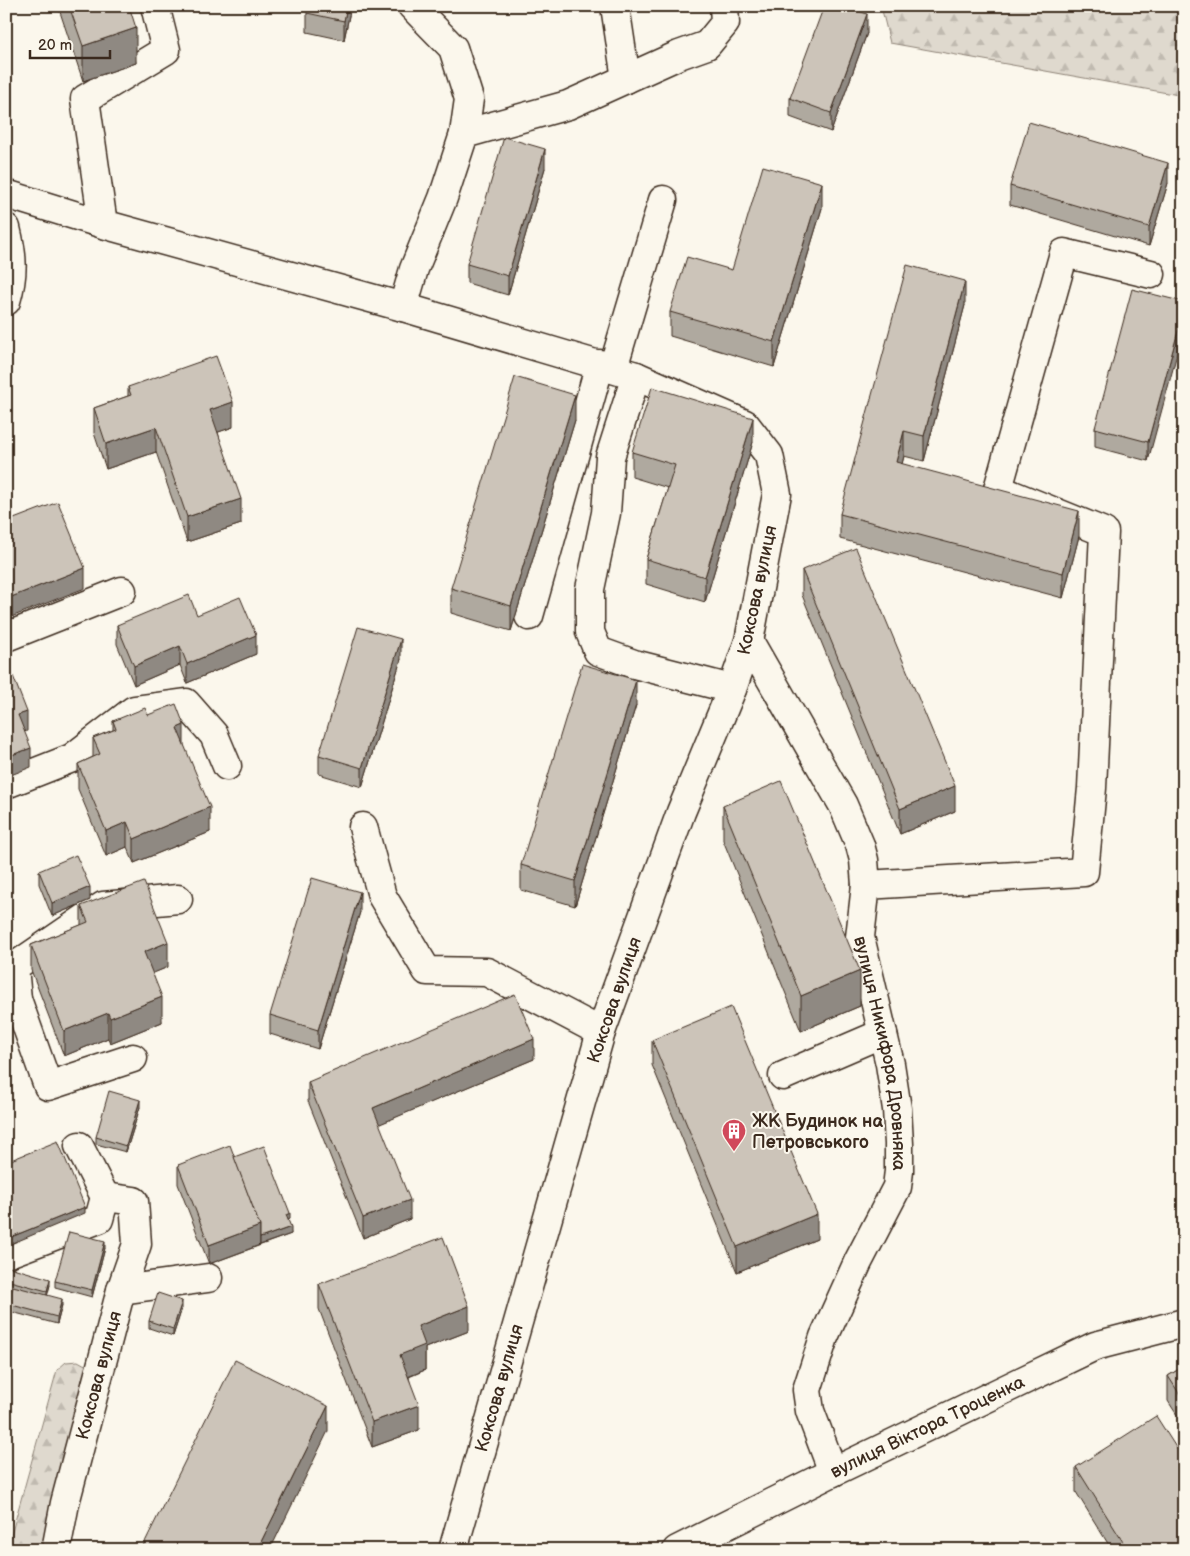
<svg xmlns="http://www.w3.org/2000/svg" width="1190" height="1556" font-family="'Balsamiq Sans',sans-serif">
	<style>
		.forest { fill: url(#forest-firs); stroke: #8d8276 }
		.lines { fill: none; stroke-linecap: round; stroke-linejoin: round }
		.minor-casing { stroke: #3b2a1e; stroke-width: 31 }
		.minor { stroke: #fbf7ec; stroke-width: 28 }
		.wall { fill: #afa99f; stroke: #3b2a1e }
		.shaded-wall { fill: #8f8982; stroke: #3b2a1e }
		.building { fill: #ccc4b9; stroke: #3b2a1e }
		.labels { text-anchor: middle; stroke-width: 4; stroke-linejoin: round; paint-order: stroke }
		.street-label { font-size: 18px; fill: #3b2a1e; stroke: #fbf7ec }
		.poi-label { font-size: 18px; font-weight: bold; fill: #3b2a1e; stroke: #fbf7ec; text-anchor: start }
	</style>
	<defs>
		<pattern id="forest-firs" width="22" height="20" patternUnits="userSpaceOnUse" patternTransform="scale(1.25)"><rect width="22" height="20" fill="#dfd9ce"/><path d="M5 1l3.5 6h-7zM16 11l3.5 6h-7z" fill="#c0bab0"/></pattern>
	</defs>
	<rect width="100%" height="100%" fill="#fbf7ec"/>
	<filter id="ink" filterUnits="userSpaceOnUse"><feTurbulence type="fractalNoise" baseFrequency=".02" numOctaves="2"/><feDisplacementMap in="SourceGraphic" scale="10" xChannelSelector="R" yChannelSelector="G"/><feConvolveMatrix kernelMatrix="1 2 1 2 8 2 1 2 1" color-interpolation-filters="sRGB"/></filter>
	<g filter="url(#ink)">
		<g class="forest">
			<path d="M881,6H1184V96L890,43Z"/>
			<path d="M78,1361L87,1366L90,1375L41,1550H7L57,1370L66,1362Z"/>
		</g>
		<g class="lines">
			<defs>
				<g id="minor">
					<path d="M412,6L453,48L469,99L464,134"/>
					<path d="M615,6L626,79"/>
					<path d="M6,194L103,224L403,307L636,376L745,424L769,455L777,494L749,641L732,689L681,812L601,1032L453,1550"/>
					<path d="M103,224L85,99L166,50L155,6"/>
					<path d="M6,228C13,256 14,274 6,301"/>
					<path d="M403,307L414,269L443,198L464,134L568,105L679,55L707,45L725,23L724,6"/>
					<path d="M613,368L663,200"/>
					<path d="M636,376L610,457L606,513L590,589V632L598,651L634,664L732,689"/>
					<path d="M529,616L600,364"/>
					<path d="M6,637L122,591"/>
					<path id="s1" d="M749,641L843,805L860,845L864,860L866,885L860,937L890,1064L897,1109L899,1144V1171L897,1187L858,1262L824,1337L807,1390L810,1411L833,1472"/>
					<path d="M6,784L72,758L134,710L186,703L214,735L227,766"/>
					<path d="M363,827L382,896L427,971L487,972L601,1032"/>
					<path d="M866,885L1084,872L1092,788L1104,532L998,489L1064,253L1151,274"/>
					<path d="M17,999L14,967L103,906L178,899"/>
					<path d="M6,1001L17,999L48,1086L133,1058"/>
					<path d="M783,1076L883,1033"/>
					<path d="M6,1254L99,1219L105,1197"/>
					<path d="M121,1290L208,1278"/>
					<path id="s2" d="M56,1550L65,1503L121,1290L137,1244L134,1201L105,1197L79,1146"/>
					<path id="s3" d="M677,1550L833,1472L1095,1346L1184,1323"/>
				</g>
			</defs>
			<use href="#minor" class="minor-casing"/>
			<use href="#minor" class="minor"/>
		</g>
		<g class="wall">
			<path d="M58,6H129L136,63L83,81Z"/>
			<path d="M308,6H351L344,40L307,32V13Z"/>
			<path d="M867,33L831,132L790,117V98Z"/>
			<path d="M545,168L508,295L467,283V264Z"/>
			<path d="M1168,183L1149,246L1010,205V186Z"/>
			<path d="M822,208L774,367L670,336V312L732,270Z"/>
			<path d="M1184,302L1148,461L1095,447V428Z"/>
			<path d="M965,305L924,461L904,456L902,464L1079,536L1063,598L840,539V514Z"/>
			<path d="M128,387L233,427L218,432L241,524L187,542L156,452L106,469L94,433V408L128,396Z"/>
			<path d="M575,420L511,631L451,613V588Z"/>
			<path d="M753,442L705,602L646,584V559L668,488L632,477V452Z"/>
			<path d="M802,570L955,811L900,834L802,595Z"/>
			<path d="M197,615L256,654L187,683L180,665L134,685L117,644V625Z"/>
			<path d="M401,659L362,787L319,774V755Z"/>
			<path d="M636,705L575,906L521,890V865Z"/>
			<path d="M148,715L184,746L210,832L134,863L127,847L106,856L78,789V764L93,757V738L113,730V721Z"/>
			<path d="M723,806L860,1006L801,1031L723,840Z"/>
			<path d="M39,871L90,900L52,916L39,884Z"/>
			<path d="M81,906L168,967L153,973L162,1022L110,1043L108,1038L64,1056L31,970V945L81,925Z"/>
			<path d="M360,912L318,1049L270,1034V1015Z"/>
			<path d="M652,1040L817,1239L737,1272L652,1065Z"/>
			<path d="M534,1059L379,1124L410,1219L363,1238L308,1101V1082Z"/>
			<path d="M140,1107L126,1152L96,1144V1137Z"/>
			<path d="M234,1157L290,1219L288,1220L291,1234L209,1264L178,1184V1165Z"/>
			<path d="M105,1248L92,1297L55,1287V1281Z"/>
			<path d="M6,1266L50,1285L47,1295L62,1305L57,1324L8,1311V1304L13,1288L6,1286Z"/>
			<path d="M319,1284L469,1331L425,1348V1370L409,1377L419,1430L372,1447L319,1309Z"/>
			<path d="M182,1308L173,1336L149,1328V1321Z"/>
			<path d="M1184,1366V1426L1168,1401V1376Z"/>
			<path d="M1076,1467L1184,1550H1112L1076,1492Z"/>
		</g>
		<g class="shaded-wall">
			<path d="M347,6H351L344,40V21Z"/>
			<path d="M867,14V33L831,132V113Z"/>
			<path d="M136,28V63L83,81V46Z"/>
			<path d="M545,149V168L508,295V276Z"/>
			<path d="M1168,163V183L1149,246V227Z"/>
			<path d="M822,183V208L774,367V342Z"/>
			<path d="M965,281V305L924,461V436Z"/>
			<path d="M1184,309V328L1148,461V442Z"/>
			<path d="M575,395V420L511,631V606Z"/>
			<path d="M233,402V427L210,435V410Z"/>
			<path d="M753,418V442L705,602V577Z"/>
			<path d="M156,427V452L106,469V444Z"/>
			<path d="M904,431V456L896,487V462Z"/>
			<path d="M241,499V524L187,542V517Z"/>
			<path d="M1079,511V536L1063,598V573Z"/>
			<path d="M85,568V588L6,619V599Z"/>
			<path d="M256,635V654L187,683V664Z"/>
			<path d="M401,639V659L362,787V768Z"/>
			<path d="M180,646V665L134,685V666Z"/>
			<path d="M636,680V705L575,906V881Z"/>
			<path d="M27,712V731L18,734V715Z"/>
			<path d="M184,725V750L177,728Z"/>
			<path d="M31,748V767L6,777V757Z"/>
			<path d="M955,786V811L900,834V809Z"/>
			<path d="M210,807V832L134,863V839Z"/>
			<path d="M127,822V847L106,856V831Z"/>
			<path d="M90,887V900L52,916V903Z"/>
			<path d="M360,892V912L318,1049V1030Z"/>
			<path d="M168,942V967L144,977V952Z"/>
			<path d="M860,971V1006L801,1031V996Z"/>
			<path d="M162,997V1022L110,1043V1018Z"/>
			<path d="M108,1013V1038L64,1056V1031Z"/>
			<path d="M534,1039V1059L373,1127V1108Z"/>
			<path d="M140,1100V1107L126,1152V1146Z"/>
			<path d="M410,1200V1219L363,1238V1218Z"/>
			<path d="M85,1207V1213L6,1246V1239Z"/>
			<path d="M290,1213V1219L286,1221V1215Z"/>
			<path d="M817,1214V1239L737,1272V1247Z"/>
			<path d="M260,1226V1245L209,1264V1245Z"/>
			<path d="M291,1227V1234L260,1245V1238Z"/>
			<path d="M105,1241V1248L92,1297V1290Z"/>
			<path d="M50,1279V1285L47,1297V1291Z"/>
			<path d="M62,1299V1305L57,1324V1317Z"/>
			<path d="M182,1301V1308L173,1336V1329Z"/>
			<path d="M469,1306V1331L425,1348V1370L400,1380V1355L418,1326Z"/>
			<path d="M419,1405V1430L372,1447V1422Z"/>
			<path d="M328,1406V1431L270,1550H257Z"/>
		</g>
		<g class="building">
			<path d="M69,6H129L136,28L83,46Z"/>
			<path d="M308,6H347L344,21L307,13Z"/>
			<path d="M824,6H845L867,14L831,113L790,98Z"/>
			<path d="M1029,122L1168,163L1149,227L1010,186Z"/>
			<path d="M504,137L545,149L508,276L467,264Z"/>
			<path d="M763,166L822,183L774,342L670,312L687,257L732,270Z"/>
			<path d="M907,265L965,281L924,436L904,431L896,462L1079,511L1063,573L840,514Z"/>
			<path d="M1132,289L1184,302V309L1148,442L1095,428Z"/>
			<path d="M216,356L233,402L210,410L241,499L187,517L156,427L106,444L94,408L131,395L128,387Z"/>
			<path d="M515,377L575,395L511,606L451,588Z"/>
			<path d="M652,387L753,418L705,577L646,559L675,465L632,452Z"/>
			<path d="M58,502L85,568L6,599V522Z"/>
			<path d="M856,548L955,786L900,809L802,570Z"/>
			<path d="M189,595L197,615L240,597L256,635L187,664L180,646L134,666L117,625Z"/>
			<path d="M358,627L401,639L362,768L319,755Z"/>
			<path d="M582,664L636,680L575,881L521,865Z"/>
			<path d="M13,676L27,712L18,715L31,748L6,757V678Z"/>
			<path d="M176,704L184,725L177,728L210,807L134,839L127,822L106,831L78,764L100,754L93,738L116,729L113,721L145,708L148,715Z"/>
			<path d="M781,781L860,971L801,996L723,806Z"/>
			<path d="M76,855L90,887L52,903L39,871Z"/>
			<path d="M312,878L360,892L318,1030L270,1015Z"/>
			<path d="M144,882L168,942L144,952L162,997L110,1018L108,1013L64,1031L31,945L88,922L81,906Z"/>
			<path d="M515,994L534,1039L373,1108L410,1200L363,1218L308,1082Z"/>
			<path d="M731,1007L817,1214L737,1247L652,1040Z"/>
			<path d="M109,1091L140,1100L126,1146L96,1137Z"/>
			<path d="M58,1141L85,1207L6,1239V1162Z"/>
			<path d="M230,1145L260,1226L209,1245L178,1165Z"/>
			<path d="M264,1146L290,1213L286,1215L291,1227L260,1238V1226L234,1157Z"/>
			<path d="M69,1232L105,1241L92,1290L55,1281Z"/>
			<path d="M443,1237L469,1306L418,1326L425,1345L400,1355L419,1405L372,1422L319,1284Z"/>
			<path d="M6,1266L50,1279L47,1291L6,1280Z"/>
			<path d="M13,1286L62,1299L57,1317L8,1304Z"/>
			<path d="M158,1293L182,1301L173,1329L149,1321Z"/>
			<path d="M235,1360L328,1406L257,1550H141Z"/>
			<path d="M1184,1366V1401L1168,1376Z"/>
			<path d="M1156,1416L1184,1460V1550H1128L1076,1467Z"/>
		</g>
	</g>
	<defs>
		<symbol id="building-pin" viewBox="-11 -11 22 30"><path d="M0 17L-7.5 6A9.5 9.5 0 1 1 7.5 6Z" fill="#d1495b" stroke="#fbf7ec"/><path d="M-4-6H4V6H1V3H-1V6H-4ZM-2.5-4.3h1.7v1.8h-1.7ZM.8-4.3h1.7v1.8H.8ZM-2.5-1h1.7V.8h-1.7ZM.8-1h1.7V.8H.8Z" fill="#fff"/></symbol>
	</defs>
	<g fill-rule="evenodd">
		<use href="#building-pin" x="720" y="1117" width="28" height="38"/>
	</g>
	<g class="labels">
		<g class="street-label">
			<text transform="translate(757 590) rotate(-78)" y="6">Коксова вулиця</text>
			<text transform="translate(614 1000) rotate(-71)" y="6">Коксова вулиця</text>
			<text dy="6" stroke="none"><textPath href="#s1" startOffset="444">вулиця Никифора Дровняка</textPath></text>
			<text dy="6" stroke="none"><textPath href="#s2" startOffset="180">Коксова вулиця</textPath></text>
			<text transform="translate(499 1388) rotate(-74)" y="6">Коксова вулиця</text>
			<text dy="6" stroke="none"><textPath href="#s3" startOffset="279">вулиця Віктора Троценка</textPath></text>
		</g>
		<g class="poi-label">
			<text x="752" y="1127">ЖК Будинок на<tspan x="752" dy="21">Петровського</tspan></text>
		</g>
	</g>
	<rect width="1190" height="1556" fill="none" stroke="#fbf7ec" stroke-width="25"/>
	<rect x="12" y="12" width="1165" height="1531" fill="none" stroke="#3b2a1e" stroke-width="2" filter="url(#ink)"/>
	<path d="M30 50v8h80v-8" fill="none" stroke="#3b2a1e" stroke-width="2.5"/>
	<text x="38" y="50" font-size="15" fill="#3b2a1e" stroke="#fbf7ec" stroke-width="4" paint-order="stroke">20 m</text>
</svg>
